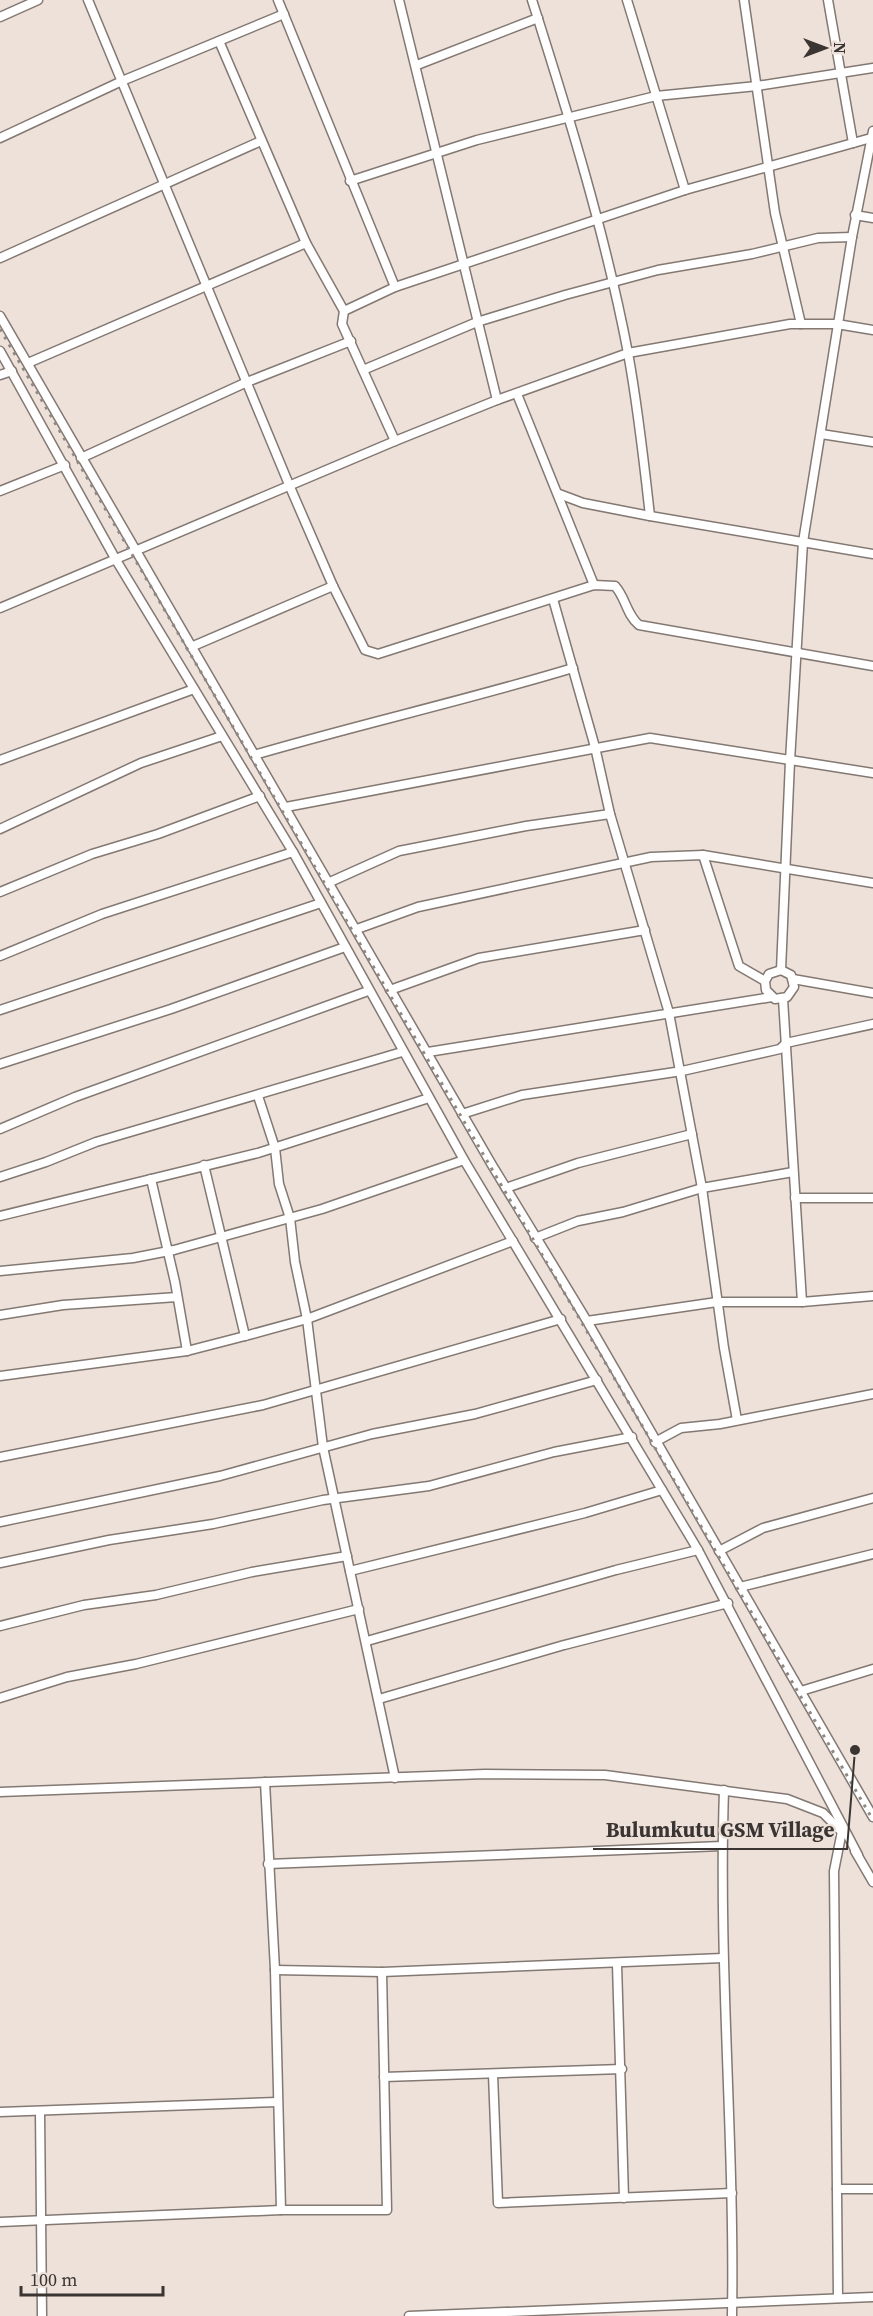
<svg xmlns="http://www.w3.org/2000/svg" width="873" height="2316" font-family="'Source Serif 4',serif">
	<style>
		.lines { fill: none; stroke-linecap: round; stroke-linejoin: round }
		.minor-casing { stroke: #837872; stroke-width: 11 }
		.minor { stroke: #fff; stroke-width: 8 }
		.rail { stroke: #908883; stroke-width: 3; stroke-dasharray: 3 6; stroke-linecap: butt }
		.leader { fill: none; stroke: #3a3532; stroke-width: 2 }
		.callout-dot { fill: #3a3532; stroke: #ede1da; stroke-width: 2 }
		.callout-label { font-size: 21px; text-anchor: middle; font-weight: bold; fill: #3a3532; stroke: #ede1da; stroke-width: 4.5; stroke-linejoin: round; paint-order: stroke }
	</style>
	<rect width="100%" height="100%" fill="#ede1da"/>
	<g class="lines">
		<defs>
			<g id="minor">
				<path d="M88,0L290,487L333,586L365,650L378,654L594,585L615,586C626,598 626,614 639,625L873,666"/>
				<path d="M278,0L395,287"/>
				<path d="M399,0L497,400"/>
				<path d="M532,0C569,116 605,233 628,353C638,407 644,462 650,516"/>
				<path d="M627,0L685,190"/>
				<path d="M744,0L775,213L801,324"/>
				<path d="M828,0L853,143"/>
				<path d="M0,17L38,0"/>
				<path d="M219,41L306,243L344,311L342,324L395,441"/>
				<path d="M417,65L538,18"/>
				<path d="M0,138L122,81L284,14"/>
				<path d="M350,181L477,140L656,96L757,86L873,68"/>
				<path d="M855,215L873,218"/>
				<path d="M0,258L261,141"/>
				<path d="M344,311L395,287L685,190L871,138"/>
				<path d="M0,316L492,1165L587,1321L873,1817"/>
				<path d="M0,351L116,560L293,852L464,1160L698,1550L858,1855"/>
				<path d="M28,363L306,243"/>
				<path d="M363,370L477,322L565,295L658,270L752,254L818,238L852,237"/>
				<path d="M0,375L12,371"/>
				<path d="M517,394L594,585"/>
				<path d="M821,434L873,442"/>
				<path d="M81,458L247,382L351,341"/>
				<path d="M0,491L65,465"/>
				<path d="M559,494L583,503L650,516L873,554"/>
				<path d="M553,599L595,747L610,814L669,1013L702,1188L724,1348L737,1420"/>
				<path d="M0,608L395,441L497,400L628,353L790,324H837L873,330"/>
				<path d="M191,647L333,586"/>
				<path d="M254,755C360,724 467,700 573,668"/>
				<path d="M0,760L194,689"/>
				<path d="M286,807L650,738L873,773"/>
				<path d="M0,829L141,763L222,736"/>
				<path d="M703,855L739,966L765,981L766,990L775,999L787,997L794,987L791,975L781,970L769,974L765,981"/>
				<path d="M330,882L399,851L526,826L610,814"/>
				<path d="M0,892L92,854L158,834L260,796"/>
				<path d="M357,929L418,907L651,857L703,855L873,883"/>
				<path d="M0,956L102,914L293,852"/>
				<path d="M781,970L790,761L803,542L852,237L873,131"/>
				<path d="M793,979L873,993"/>
				<path d="M390,990L479,958L645,930"/>
				<path d="M783,999L802,1302"/>
				<path d="M0,1010L321,903"/>
				<path d="M428,1052L772,997"/>
				<path d="M0,1064L171,1009L345,947"/>
				<path d="M258,1096L275,1148L279,1184L290,1218L295,1262L307,1319L323,1447L395,1778"/>
				<path d="M462,1114L522,1095L682,1071L780,1049L786,1043L873,1024"/>
				<path d="M0,1129L75,1097L368,991"/>
				<path d="M204,1165L245,1336"/>
				<path d="M0,1177L46,1162L96,1142L402,1052"/>
				<path d="M151,1179L175,1282L187,1351"/>
				<path d="M506,1188L578,1163L692,1134"/>
				<path d="M795,1198H873"/>
				<path d="M0,1216L258,1153L429,1098"/>
				<path d="M535,1238L578,1221L623,1212L702,1188L793,1172"/>
				<path d="M0,1271L133,1258L174,1250L322,1209L464,1160"/>
				<path d="M0,1315L63,1305L177,1297"/>
				<path d="M587,1321L717,1302H802L873,1296"/>
				<path d="M0,1376L187,1351L245,1336L307,1319L513,1241"/>
				<path d="M655,1442L681,1428L720,1424L873,1394"/>
				<path d="M0,1457L263,1405L561,1319"/>
				<path d="M0,1522L220,1476L372,1434L475,1414L597,1380"/>
				<path d="M719,1551L763,1528L873,1498"/>
				<path d="M0,1563L109,1540L213,1524L323,1500L429,1486L554,1452L632,1437"/>
				<path d="M350,1571L585,1513L662,1490"/>
				<path d="M740,1587L873,1554"/>
				<path d="M0,1626L84,1605L156,1595L252,1572L347,1556"/>
				<path d="M367,1641L616,1570L698,1550"/>
				<path d="M801,1691L873,1669"/>
				<path d="M0,1698L67,1677L136,1664L359,1609"/>
				<path d="M379,1699L564,1645L728,1603"/>
				<path d="M265,1782L275,1970L281,2210"/>
				<path d="M724,1790C718,1966 735,2141 732,2316"/>
				<path d="M0,1792L485,1774L605,1775L787,1799L823,1813L843,1833"/>
				<path d="M855,1851L873,1882"/>
				<path d="M268,1864L722,1846"/>
				<path d="M617,1964L624,2198"/>
				<path d="M275,1970L382,1972L723,1958"/>
				<path d="M493,2074L498,2203L732,2193"/>
				<path d="M384,2077L622,2069"/>
				<path d="M40,2111L42,2316"/>
				<path d="M0,2112L277,2102"/>
				<path d="M837,2189H873"/>
				<path d="M0,2222L281,2210H387L382,1972"/>
				<path d="M838,2298L834,1871L842,1831"/>
				<path d="M409,2316L873,2297"/>
			</g>
		</defs>
		<use href="#minor" class="minor-casing"/>
		<use href="#minor" class="minor"/>
		<path class="rail" d="M0,329L873,1820"/>
	</g>
	<path class="leader" d="M855 1750L847 1849H593"/>
	<circle class="callout-dot" cx="855" cy="1750" r="6"/>
	<g class="callout-label">
		<text x="720" y="1837">Bulumkutu GSM Village</text>
	</g>
	<g transform="translate(825 48) rotate(90)" stroke="#ede1da" stroke-width="4.5" paint-order="stroke">
	<path d="M0-4.5L10 22L0 15L-10 22Z" fill="#3a3532"/>
	<text y="-9" font-size="16" font-weight="bold" text-anchor="middle" fill="#3a3532">N</text>
	</g>
	<path d="M21 2286v9h142v-9" fill="none" stroke="#3a3532" stroke-width="3"/>
	<text x="30" y="2286" font-size="18" fill="#3a3532" stroke="#ede1da" stroke-width="4.5" paint-order="stroke">100 m</text>
</svg>
